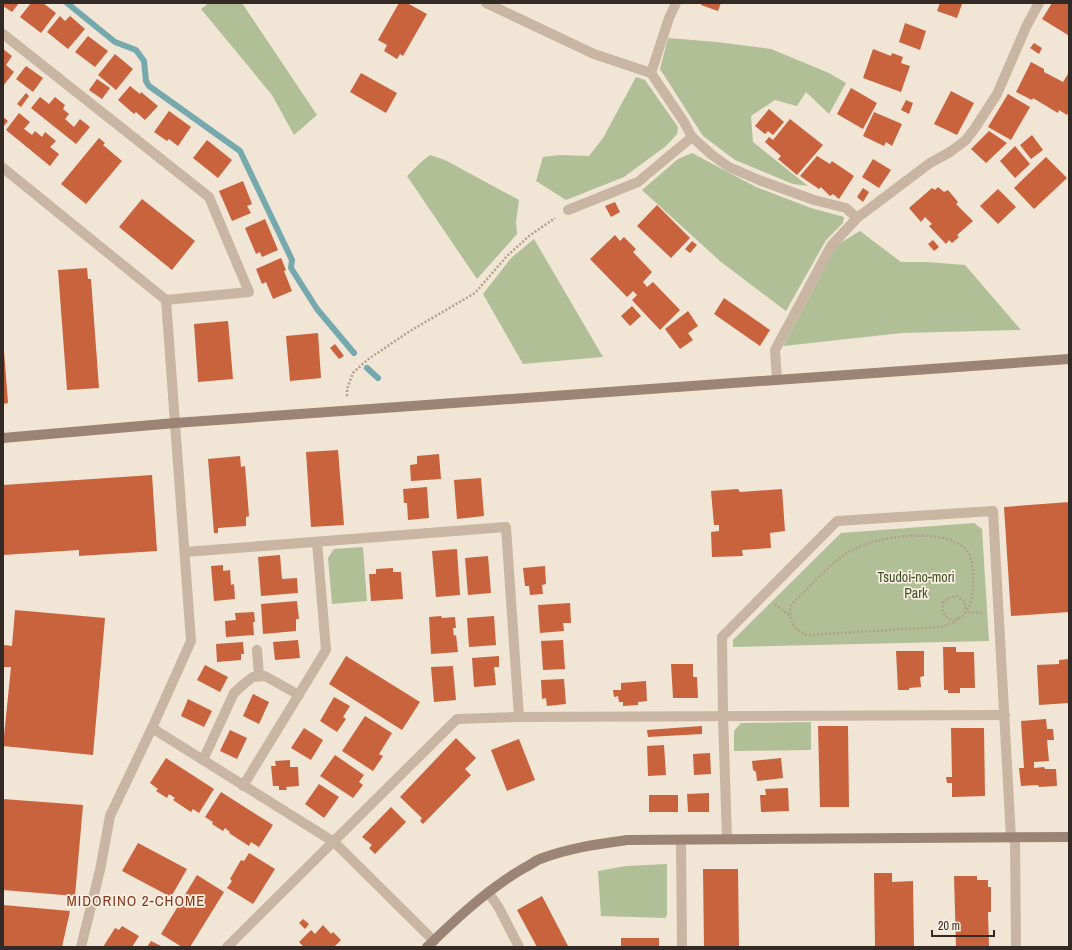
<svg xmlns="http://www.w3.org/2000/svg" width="1072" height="950" font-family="'Archivo Narrow',sans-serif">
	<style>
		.green { fill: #b0bf96 }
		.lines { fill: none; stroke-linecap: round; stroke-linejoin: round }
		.stream { stroke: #75a9ae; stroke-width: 6 }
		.building { fill: #c8633d }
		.path { stroke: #b49f8d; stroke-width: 2.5; stroke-dasharray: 2 2; stroke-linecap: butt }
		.lane { stroke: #c8b5a2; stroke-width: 10 }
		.street { stroke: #c8b5a2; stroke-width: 10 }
		.secondary { stroke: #9c8474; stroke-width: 10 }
		.labels { text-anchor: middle; stroke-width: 3.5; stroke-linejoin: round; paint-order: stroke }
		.park-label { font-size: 14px; fill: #415128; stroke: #f9efe2 }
		.neighbourhood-label { font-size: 15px; letter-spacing: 1px; fill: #83391d; stroke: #f9efe2 }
	</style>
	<rect width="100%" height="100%" fill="#f1e5d6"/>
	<g class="green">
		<path d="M209,3H242L317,115L294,135L272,95L201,9Z"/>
		<path d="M668,38L717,42L771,49L829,73L846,83L829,114L806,92L797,106L775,100L751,116L753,142L808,186L793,184L735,160L703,136L660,69Z"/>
		<path d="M636,77L645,80L678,127L677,134L666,146L624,177L566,200L536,181L543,157L560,155L589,156L603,138Z"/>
		<path d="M692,153L756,187L811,208L844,217L843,223L826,240L786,311L721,262L642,190L678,159Z"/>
		<path d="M430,155L445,160L519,200L516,222L517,234L477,279L407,176L420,163Z"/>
		<path d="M860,231L901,262H927L965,265L1021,330L902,333L783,346L837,245Z"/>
		<path d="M534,239L603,357L523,364L483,294L511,258Z"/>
		<path d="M974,523L982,529L989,641L733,647V640L841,533Z"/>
		<path d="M363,547L367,601L332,604L328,558L334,549Z"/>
		<path d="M811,722V750L734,751V731L741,723Z"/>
		<path d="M667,864V915L665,918L601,916L598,871L626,866Z"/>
	</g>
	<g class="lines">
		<g class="stream">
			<path d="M67,3L115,42L136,50L144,61L146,81L149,86L240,151L292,260L291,268L317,309L354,353"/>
			<path d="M367,368L378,378"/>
		</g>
	</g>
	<g class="building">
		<path d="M3,3H19L12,12L3,6Z"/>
		<path d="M31,3H43L56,13L41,33L20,17Z"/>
		<path d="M399,3H407L427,14L403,56L400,54L397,59L384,51L387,45L378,40Z"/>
		<path d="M702,3H721L718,11L701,5Z"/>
		<path d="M940,3L962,4L957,18L937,11Z"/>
		<path d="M1052,3H1069V33L1068,35L1042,19Z"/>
		<path d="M60,16L65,21L70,16L85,29L68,49L47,32Z"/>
		<path d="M905,23L926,31L920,50L899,42Z"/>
		<path d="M88,36L108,51L95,67L75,52Z"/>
		<path d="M1034,43L1042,48L1039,54L1030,48Z"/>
		<path d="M3,49L12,56L6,65L14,72L3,86Z"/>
		<path d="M873,49L891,56L892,53L903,57L901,63L910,66L901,92L863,78Z"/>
		<path d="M115,54L133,69L116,90L98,75Z"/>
		<path d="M1031,62L1044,69V72L1063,82L1059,89L1069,72V112L1067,115L1059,110L1058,113L1033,98L1032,100L1016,92Z"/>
		<path d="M26,66L43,78L33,92L16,79Z"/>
		<path d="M361,73L397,93L386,113L350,92Z"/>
		<path d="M97,79L110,88L102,99L89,90Z"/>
		<path d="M130,86L140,94L141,92L158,106L145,120L136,112L134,114L118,100Z"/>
		<path d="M851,88L877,103L863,129L837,114Z"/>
		<path d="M951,91L974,103L957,135L934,124Z"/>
		<path d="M26,93L29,96L21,107L17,104Z"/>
		<path d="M1008,94L1030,107L1011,140L988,127Z"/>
		<path d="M40,97L49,104L55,97L65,105L63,109L69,114L65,119L74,127L80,119L90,127L76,144L31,108Z"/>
		<path d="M906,100L913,103L909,114L901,110Z"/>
		<path d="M769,109L784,122L773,135L768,131L765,134L755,126Z"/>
		<path d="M169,111L191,127L178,146L169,139L167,141L154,132Z"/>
		<path d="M874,112L902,124L892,146L886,142L884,146L863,136Z"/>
		<path d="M19,113L30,122L24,129L32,135L35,131L42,137L45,132L56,141L50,147L59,154L50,166L6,130Z"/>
		<path d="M3,117L8,121L3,127Z"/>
		<path d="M790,119L823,145L797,175L778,159L781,156L765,142L769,137L773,140Z"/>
		<path d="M989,131L1007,143L986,163L971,149Z"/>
		<path d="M1032,135L1043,150L1031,159L1020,145Z"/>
		<path d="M99,138L105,143L103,145L122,161L86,204L61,184Z"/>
		<path d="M207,140L232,160L218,178L193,158Z"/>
		<path d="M1015,146L1030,164L1015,178L1000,161Z"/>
		<path d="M817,156L830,164L832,161L854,176L839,199L833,194L830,196L821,187L819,189L800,176Z"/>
		<path d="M1046,157L1067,178L1034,209L1014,188Z"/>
		<path d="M873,159L891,170L879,188L862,177Z"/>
		<path d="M243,181L252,204L247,206L251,213L232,221L219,191Z"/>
		<path d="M938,187L944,192L948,190L958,202L956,204L973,221L957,235L959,237L952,243L949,240L946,244L929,226L932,224L925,217L921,222L909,208L932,188L935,190Z"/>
		<path d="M863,188L869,192L863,202L857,197Z"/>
		<path d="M998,189L1016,207L998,224L980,206Z"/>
		<path d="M142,199L195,241L172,270L119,227Z"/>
		<path d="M615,202L620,212L611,217L605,206Z"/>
		<path d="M657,205L690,238L671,258L637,226Z"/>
		<path d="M265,219L278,250L262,257L260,252L256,254L245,228Z"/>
		<path d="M615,235L620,241L624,237L636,249L633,252L652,272L643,282L647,287L653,282L680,310L660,330L632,300L637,295L633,291L627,297L590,259Z"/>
		<path d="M933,240L939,247L934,251L928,244Z"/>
		<path d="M692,241L697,245L690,253L685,249Z"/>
		<path d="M281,258L286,270L284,271L292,291L273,299L266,282L262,284L256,269Z"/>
		<path d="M87,268L88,279H91L99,388L67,390L58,270Z"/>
		<path d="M724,298L770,330L760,346L714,314Z"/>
		<path d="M632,306L641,316L630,326L621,316Z"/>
		<path d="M688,311L698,326L688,333L693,340L680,349L665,329Z"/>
		<path d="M228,321L233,379L198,382L194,324Z"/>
		<path d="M318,333L321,378L290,381L286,336Z"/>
		<path d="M335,344L344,356L339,359L330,348Z"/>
		<path d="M3,351H4L8,403L3,404Z"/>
		<path d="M338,450L344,525L311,527L306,452Z"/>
		<path d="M439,454L441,479L411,481L410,465L417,464V456Z"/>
		<path d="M240,456L241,467L245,466L249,516L246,517V526L218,528V533H214L208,459Z"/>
		<path d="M152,475L157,551L79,556V550L3,555V485Z"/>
		<path d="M481,478L484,516L457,519L454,480Z"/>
		<path d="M427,487L429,518L408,520L407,503H404L403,489Z"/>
		<path d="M738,489L740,492L782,489L785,531L770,533L771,548L742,550L743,556L712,557L711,532L719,531V525H714L711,491Z"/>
		<path d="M1069,502V612L1011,616L1004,507Z"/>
		<path d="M457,549L460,595L436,597L432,551Z"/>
		<path d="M280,555L282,579L297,578L298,593L261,596L258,557Z"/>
		<path d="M488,556L491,593L468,595L465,558Z"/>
		<path d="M223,565V571L230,570L231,585L234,584L235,599L214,601L211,566Z"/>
		<path d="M545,566L546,584L542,585L543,594L530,595L529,586H525L523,568Z"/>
		<path d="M393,568V572H401L403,599L371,601L369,574H376V569Z"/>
		<path d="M297,601L299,619H296V631L263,634L261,604Z"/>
		<path d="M570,603L571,623H563L564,631L540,633L538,605Z"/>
		<path d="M15,610L105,618L93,755L3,746L11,667H3L4,645L12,646Z"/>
		<path d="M254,612L255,622H253L254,635L226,637L225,621L236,620L235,613Z"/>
		<path d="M441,616L442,618L455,617L456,628H453L454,636L456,635L458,652L431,654L429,617Z"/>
		<path d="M494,616L496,645L469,647L467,618Z"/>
		<path d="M298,640L300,658L275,660L273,642Z"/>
		<path d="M563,640L565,669L543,670L541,641Z"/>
		<path d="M243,642L244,654H241V660L217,662L216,644Z"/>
		<path d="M943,647H956V652H974L975,688H960V693H948V690H944Z"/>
		<path d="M896,651H924V676L920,677L921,687L909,688V690H898Z"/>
		<path d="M346,656L420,702L402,730L329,684Z"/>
		<path d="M499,656V667H494L496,685L474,687L472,658Z"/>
		<path d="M1069,659V703L1039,705L1037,665L1059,664V660Z"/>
		<path d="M671,664H693V677H697L698,698H673Z"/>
		<path d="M205,665L228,677L220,692L197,680Z"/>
		<path d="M453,666L456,700L434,702L431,667Z"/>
		<path d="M564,679L566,704L547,706L546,698L542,699L541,680Z"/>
		<path d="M646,681L647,701L638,702V705L623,706V702H619L618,696L614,697L613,690H621V683Z"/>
		<path d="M253,694L269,702L259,724L243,716Z"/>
		<path d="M334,697L350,706L343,717L346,719L337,732L320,721Z"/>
		<path d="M188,699L212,711L204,727L181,716Z"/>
		<path d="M365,716L392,733L379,754L383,756L373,771L342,751Z"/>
		<path d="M1046,719L1047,729H1053L1054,740H1047L1049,761L1034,762V768L1044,767L1045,769H1056L1057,786L1039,787L1038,785L1021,786L1019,768H1024L1021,721Z"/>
		<path d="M702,726V734L648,737L647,730Z"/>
		<path d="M818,726H848L849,807H820Z"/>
		<path d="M304,728L323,740L311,760L291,748Z"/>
		<path d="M951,728H984L985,796L952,797V783H947L946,777H952Z"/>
		<path d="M230,730L247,738L237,759L220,751Z"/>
		<path d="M456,738L476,758L465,769L471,775L423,824L420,821L422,818L400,797Z"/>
		<path d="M519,739L535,780L507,791L491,750Z"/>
		<path d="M664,745L666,775L648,776L647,746Z"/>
		<path d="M710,753L711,774L694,775L693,754Z"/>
		<path d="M335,755L364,775L359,782L363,785L353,798L320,776Z"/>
		<path d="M166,758L214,789L199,813L193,809L191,812L173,800L175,798L169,794L167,798L156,791L158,789L150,783Z"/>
		<path d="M781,758L783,778L757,781L756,772L753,770L752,761Z"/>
		<path d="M290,760V767H298L299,786L286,787L287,790H279V786H273L271,766H276L275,761Z"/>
		<path d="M319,784L339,797L324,818L305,804Z"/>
		<path d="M788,788L789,811L761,812L760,795H766L765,789Z"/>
		<path d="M221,792L273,825L259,847L251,842L249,846L229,833L230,832L225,828L223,831L212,824L213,822L205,817Z"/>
		<path d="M709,793V812H688L687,794Z"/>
		<rect x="649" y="795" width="29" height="17"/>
		<path d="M3,799L83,805L75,896L3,890Z"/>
		<path d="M391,807L406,822L375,854L369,848L372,845L362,837Z"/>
		<path d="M138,843L187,869L171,897L122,871Z"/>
		<path d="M249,853L275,869L253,904L227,888L232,881L230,879L241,860L244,861Z"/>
		<path d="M703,869H738L739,947H704Z"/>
		<path d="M874,873H892V882L913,881L914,947H875Z"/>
		<path d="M197,875L224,892L190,947H182L161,934Z"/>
		<path d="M954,876H977V880H988V887H991V912H988L989,947H956Z"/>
		<path d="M542,896L568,946L567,947H537L517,910Z"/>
		<path d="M3,905L70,911L62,947H3Z"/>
		<path d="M303,919L309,924L305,929L299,923Z"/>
		<path d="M323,925L331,934L333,932L341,940L334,947H304L299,942L311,930L315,934Z"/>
		<path d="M122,926L139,936L132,947H103L115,928L119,930Z"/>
		<rect x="621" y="938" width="38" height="9"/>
		<path d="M151,941L163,947H147Z"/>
	</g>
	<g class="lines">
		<g class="path">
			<path d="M347,396V389L353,373L367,360L410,331L475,293L507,256L529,236L555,218"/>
			<path d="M775,604L790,616L792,623L798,630L806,635L940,627C968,620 974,604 973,577C973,568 973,559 967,551C948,526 876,536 852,550C829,563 812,585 793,603L790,609V616"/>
			<path d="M959,618L952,620C944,616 941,611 943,603L948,598L957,596L965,602V612L984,613"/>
		</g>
		<path class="lane" d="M1015,838L1016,947"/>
		<g class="street">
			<path d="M486,3L594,54L651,73L684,122L692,137L712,155L729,167L759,180L814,200L846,208L857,218"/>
			<path d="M3,34L209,197L249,292L166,300"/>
			<path d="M651,73L669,18L676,3"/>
			<path d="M3,168L166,300L191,641L152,728L110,816L100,870L81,947"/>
			<path d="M568,210L638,182L692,137"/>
			<path d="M777,380L775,350L831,246L857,218L930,163L950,152L966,140L975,128L997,94L1027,25L1039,3"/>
			<path d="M185,552L506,527L519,717"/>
			<path d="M257,650L259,676"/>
			<path d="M152,728L334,842L434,941"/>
			<path d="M203,760L234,693L245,683L253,677L265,676L299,695"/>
			<path d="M243,786L326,650L317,542"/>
			<path d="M727,839L723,716L722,637L837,521L993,511L1011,838"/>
			<path d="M681,840L682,947"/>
			<path d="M488,892L499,908L519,947"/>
			<path d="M227,947L457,719L519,717L1005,715"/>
		</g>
		<g class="secondary">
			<path d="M3,438L175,423L1069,359"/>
			<path d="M427,947C457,918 488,889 524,868C530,865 535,861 540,859C568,848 598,844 627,840L1069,837"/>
		</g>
	</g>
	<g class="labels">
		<g class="park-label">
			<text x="916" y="582">Tsudoi-no-mori<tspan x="916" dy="16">Park</tspan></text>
		</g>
		<g class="neighbourhood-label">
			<text x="136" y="906">MIDORINO 2-CHOME</text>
		</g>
	</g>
	<rect width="1072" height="950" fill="none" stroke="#332a25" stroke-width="8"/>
	<path d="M932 930v6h62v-6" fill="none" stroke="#332a25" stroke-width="2"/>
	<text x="938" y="930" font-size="12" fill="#332a25" stroke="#f9efe2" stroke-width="3" paint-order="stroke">20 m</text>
</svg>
